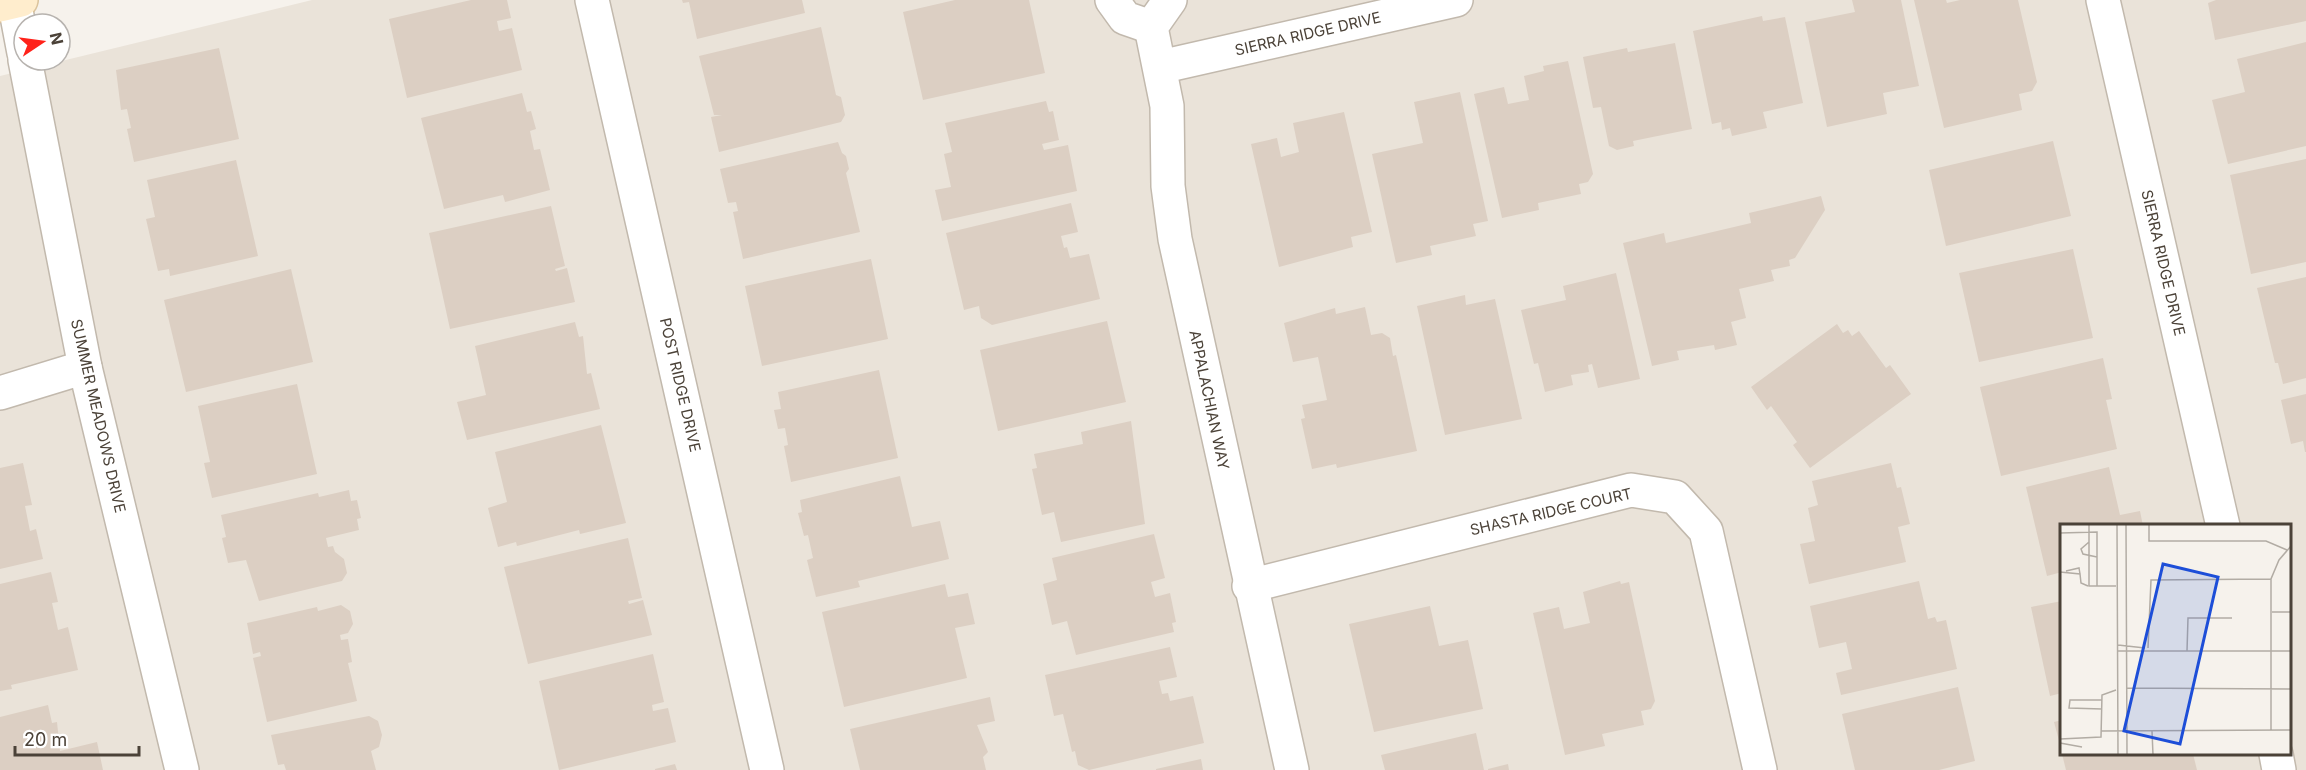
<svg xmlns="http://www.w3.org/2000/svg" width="2306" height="770" font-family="Inter,sans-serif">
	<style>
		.residential { fill: #eae3d9; fill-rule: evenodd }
		.building { fill: #dccfc3 }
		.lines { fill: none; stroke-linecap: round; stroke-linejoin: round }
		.minor-casing { stroke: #c2b9ad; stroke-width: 36 }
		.secondary-casing { stroke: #dbc39c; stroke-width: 36 }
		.minor { stroke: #fff; stroke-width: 33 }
		.secondary { stroke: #ffedcd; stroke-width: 33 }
		.labels { text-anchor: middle; stroke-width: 4.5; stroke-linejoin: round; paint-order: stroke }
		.street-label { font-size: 15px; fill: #4b4238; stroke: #fff }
		.inset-road { fill: none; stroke: #b2aca4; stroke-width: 1.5 }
		.view { fill: #1d4ed8; fill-opacity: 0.15; stroke: #1d4ed8; stroke-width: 3 }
		.inset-edge { fill: none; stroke: #4b4238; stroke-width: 3 }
	</style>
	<rect width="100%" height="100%" fill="#f6f2ec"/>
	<path class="residential" d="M312,0H2306V770H0V76ZM2062,526H2290V754H2062Z"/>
	<g class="building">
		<path d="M471,0H507L511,18L497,21L499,31L512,28L522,70L407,98L389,19Z"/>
		<path d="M682,0H802L805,13L697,39L689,2L683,3Z"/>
		<path d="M955,0H1029L1045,73L923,100L903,12Z"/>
		<path d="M1852,0H1901L1919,86L1883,93L1887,114L1827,127L1805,22L1855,12Z"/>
		<path d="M1914,0H1946L1947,3L1960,0H2018L2037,82L2032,91L2019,94L2022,110L1944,128Z"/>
		<path d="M2216,0H2306V21L2215,40L2208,3Z"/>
		<path d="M1762,16L1763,21L1785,17L1803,103L1763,112L1767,128L1732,136L1730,128L1722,130L1721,122L1712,124L1693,31Z"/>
		<path d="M821,27L836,95L841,97L845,115L841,122L719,152L711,117L722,115H714L699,56Z"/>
		<path d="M2306,42V146L2228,164L2212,100L2245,92L2237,59Z"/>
		<path d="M1675,43L1692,129L1633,141L1634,146L1617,150L1609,146L1601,107L1593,108L1583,57L1627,48L1628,52Z"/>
		<path d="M219,48L239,139L134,162L127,129L131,128L127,109L121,110L116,70Z"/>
		<path d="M1568,61L1593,174L1588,182L1579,184L1581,194L1538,203L1539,210L1502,218L1474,94L1504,87L1508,104L1529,100L1524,76L1544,71L1543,66Z"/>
		<path d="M1460,92L1488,221L1473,224L1476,236L1430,246L1432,255L1396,263L1372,154L1423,143L1414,102Z"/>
		<path d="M522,93L527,112L531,111L536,129L530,131L534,150L540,149L550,190L505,202L503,195L444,209L421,118Z"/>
		<path d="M1046,101L1049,112L1053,111L1059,140L1042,144L1044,150L1068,145L1077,191L942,221L935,190L951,187L944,154L952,152L945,123Z"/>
		<path d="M1344,112L1372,232L1351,237L1353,247L1279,267L1251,144L1277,138L1281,157L1299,152L1293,123Z"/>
		<path d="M2053,141L2071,216L1946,246L1929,170Z"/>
		<path d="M838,142L842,153L846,156L849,169L846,173L860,232L743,259L733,212L738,211L736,202L728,203L720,169Z"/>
		<path d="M2306,159V262L2251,274L2230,175Z"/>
		<path d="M236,160L258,256L170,276L169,269L158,271L146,219L155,217L147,180Z"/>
		<path d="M1821,196L1825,210L1795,258L1789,260L1790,266L1771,270L1774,281L1739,289L1746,318L1731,322L1737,345L1715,350L1714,345L1677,351L1679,360L1652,366L1623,243L1664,233L1666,243L1751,223L1749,213Z"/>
		<path d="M1071,203L1078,232L1061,236L1064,248L1067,247L1070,258L1089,254L1100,299L992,325L981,318L979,306L964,310L946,233Z"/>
		<path d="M551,206L565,266L555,269L556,271L567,268L575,302L450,329L429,233Z"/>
		<path d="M2073,249L2093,338L1979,362L1959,273Z"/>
		<path d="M871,259L888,339L762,366L745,286Z"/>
		<path d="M291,269L313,362L186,392L164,300Z"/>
		<path d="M1616,273L1640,379L1598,388L1592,364L1588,365L1589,372L1571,375L1573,385L1545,392L1538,363L1534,364L1521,310L1566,300L1563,286Z"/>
		<path d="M2306,277V378L2283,384L2278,363H2275L2257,288Z"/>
		<path d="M1465,295L1466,305L1495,299L1522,419L1445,435L1417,306Z"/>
		<path d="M1365,307L1371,335L1382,333L1390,338L1393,356L1396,355L1417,451L1337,468L1336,464L1312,469L1301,419L1305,418L1302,405L1327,400L1318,357L1293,362L1284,323L1335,308L1336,314Z"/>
		<path d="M1107,321L1126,402L998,431L980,350Z"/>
		<path d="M575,322L579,337L583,336L587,374L591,373L600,409L467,440L457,402L486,395L475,346Z"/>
		<path d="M1837,324L1843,333L1848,330L1852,336L1859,331L1886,368L1890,365L1911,394L1810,468L1793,445L1797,442L1771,406L1767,410L1751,387Z"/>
		<path d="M2103,358L2112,399L2106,400L2117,449L2001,476L1980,387Z"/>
		<path d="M879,370L898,458L791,482L784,446L788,445L785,428L778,429L774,410L781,409L778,392Z"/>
		<path d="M297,384L317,474L212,498L204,463L210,462L198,406Z"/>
		<path d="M2306,394V452H2305L2303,441L2291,444L2281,400Z"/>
		<path d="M1131,421L1145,524L1061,542L1054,512L1042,515L1032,469L1037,468L1034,454L1083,444L1081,432Z"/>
		<path d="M601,425L626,523L580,534L579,530L517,546L516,542L498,547L488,508L507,502L495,452Z"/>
		<path d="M23,463L32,505L25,506L30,531L36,529L43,559L0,569V468Z"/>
		<path d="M1891,463L1897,488L1901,487L1910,524L1898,527L1906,562L1809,584L1800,544L1815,541L1808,508L1818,505L1812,481Z"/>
		<path d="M2109,467L2120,515L2140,511L2143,526H2062V572L2047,576L2026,487Z"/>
		<path d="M900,476L912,527L940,521L949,559L858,581L860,587L816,597L807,560L813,558L808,535L804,536L798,513L802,512L800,500Z"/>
		<path d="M349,490L351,501L357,500L361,518L357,519L359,530L326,538L328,547L333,546L335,552L344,559L347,573L342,581L259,601L246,560L228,563L222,538L226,537L221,515L318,493L319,497Z"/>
		<path d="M1154,534L1165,578L1151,582L1155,597L1170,593L1176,622L1172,623L1174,632L1076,655L1067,621L1052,625L1043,584L1057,580L1052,558Z"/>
		<path d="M628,538L642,598L628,601L629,604L643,600L652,635L528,664L504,567Z"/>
		<path d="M51,572L58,602L52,603L58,630L68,627L78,670L11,685L12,689L0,691V584Z"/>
		<path d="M1620,581L1621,584L1629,582L1655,701L1651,709L1641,711L1644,725L1602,734L1605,746L1565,755L1533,613L1559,607L1564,629L1590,623L1583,592Z"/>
		<path d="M1919,581L1928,619L1935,617L1937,622L1946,620L1957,669L1841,695L1836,673L1852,669L1846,642L1819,648L1810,606Z"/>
		<path d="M945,584L948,597L968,593L975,624L955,628L967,678L844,707L822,612Z"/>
		<path d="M2062,601V693L2050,696L2031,607Z"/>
		<path d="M341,605L350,611L353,624L348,633L340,635L341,640L348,639L352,662L348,663L357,701L267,722L253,658L261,656L260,652L253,654L247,623L317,607L318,611Z"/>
		<path d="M1430,606L1439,646L1468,640L1483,709L1374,732L1349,624Z"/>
		<path d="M1170,647L1177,677L1159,681L1162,694L1168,693L1170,701L1193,696L1204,743L1089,770L1078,765L1075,751L1072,752L1063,714L1054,716L1045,675Z"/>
		<path d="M653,654L664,702L652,705L653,711L668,708L676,742L559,770L539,681Z"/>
		<path d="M1958,687L1975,761L1939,770H1855L1842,714Z"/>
		<path d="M990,697L995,721L977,725L988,752L983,757L986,770H860L850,729Z"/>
		<path d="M48,705L52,723L57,722L60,751L97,742L103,770H0V717Z"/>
		<path d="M369,716L378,721L382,735L379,747L371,751L376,770H286L284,764L278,765L271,735Z"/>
		<path d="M2062,720V748H2061L2054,722Z"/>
		<path d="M1476,733L1484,770H1385L1381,755Z"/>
		<path d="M2062,754H2193L2197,770H2066Z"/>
		<path d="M1201,759L1203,770H1156V769Z"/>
		<path d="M675,764L677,770H655V769Z"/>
		<path d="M1508,764L1509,770H1488V769Z"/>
	</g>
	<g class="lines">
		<defs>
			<g id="minor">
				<path d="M14,0L24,53"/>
				<path d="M592,0L767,770"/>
				<path d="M1112,0L1125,18L1151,27"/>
				<path d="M1170,0L1151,27L1167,106L1168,186L1175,239L1292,770"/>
				<path d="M2103,0L2223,526"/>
				<path d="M25,60L85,367L182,770"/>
				<path d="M1160,67L1456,0"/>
				<path d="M0,393L85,367"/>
				<path d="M1249,586L1631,490L1675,497L1706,531L1760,770"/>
				<path d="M2276,754L2279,770"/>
			</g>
			<path id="secondary" d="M0,5L21,0"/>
		</defs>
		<use href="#minor" class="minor-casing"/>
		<use href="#secondary" class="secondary-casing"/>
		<use href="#minor" class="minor"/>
		<use href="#secondary" class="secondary"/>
	</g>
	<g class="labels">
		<g class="street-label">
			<text transform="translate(1308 34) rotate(-13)" y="5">SIERRA RIDGE DRIVE</text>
			<text transform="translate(2163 263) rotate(77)" y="5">SIERRA RIDGE DRIVE</text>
			<text transform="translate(680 385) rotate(77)" y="5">POST RIDGE DRIVE</text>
			<text transform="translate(1209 400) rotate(78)" y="5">APPALACHIAN WAY</text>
			<text transform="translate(98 416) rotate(77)" y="5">SUMMER MEADOWS DRIVE</text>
			<text transform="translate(1551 512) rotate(-13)" y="5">SHASTA RIDGE COURT</text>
		</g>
	</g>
	<g transform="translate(2060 524)">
		<rect width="231" height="231" fill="#f6f2ec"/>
		<path class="inset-road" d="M29,0V62H56M57,0L58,231M66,0L67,231M89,0V17H206L227,26M0,9L37,8V62M29,18L21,25L23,30L37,33M6,47L19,44L20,50M0,48L20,50L21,59L28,62M212,88H231M58,121L85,124M88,124L91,56L211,55M57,127H231M127,127L128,94H172M67,164L231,165M42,185L9,184L10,176H42M211,206V55L219,36L231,22M41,207L231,206M92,207L93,231M0,215L41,213L42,171L56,166M0,219L22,223"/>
		<path class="view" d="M103,40L158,53L120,220L64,207Z"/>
		<rect width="231" height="231" class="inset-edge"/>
	</g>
	<g transform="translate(42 42) rotate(77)"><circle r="28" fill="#ffffff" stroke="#b7b3af" stroke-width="1.5"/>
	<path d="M0-4.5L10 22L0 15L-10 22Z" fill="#ff221a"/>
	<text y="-9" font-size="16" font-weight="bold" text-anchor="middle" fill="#4b4238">N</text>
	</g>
	<path d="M15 746v9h124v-9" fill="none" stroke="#4b4238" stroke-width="3"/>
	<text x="24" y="746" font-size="18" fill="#4b4238" stroke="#ffffff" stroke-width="4.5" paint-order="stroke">20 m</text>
</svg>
